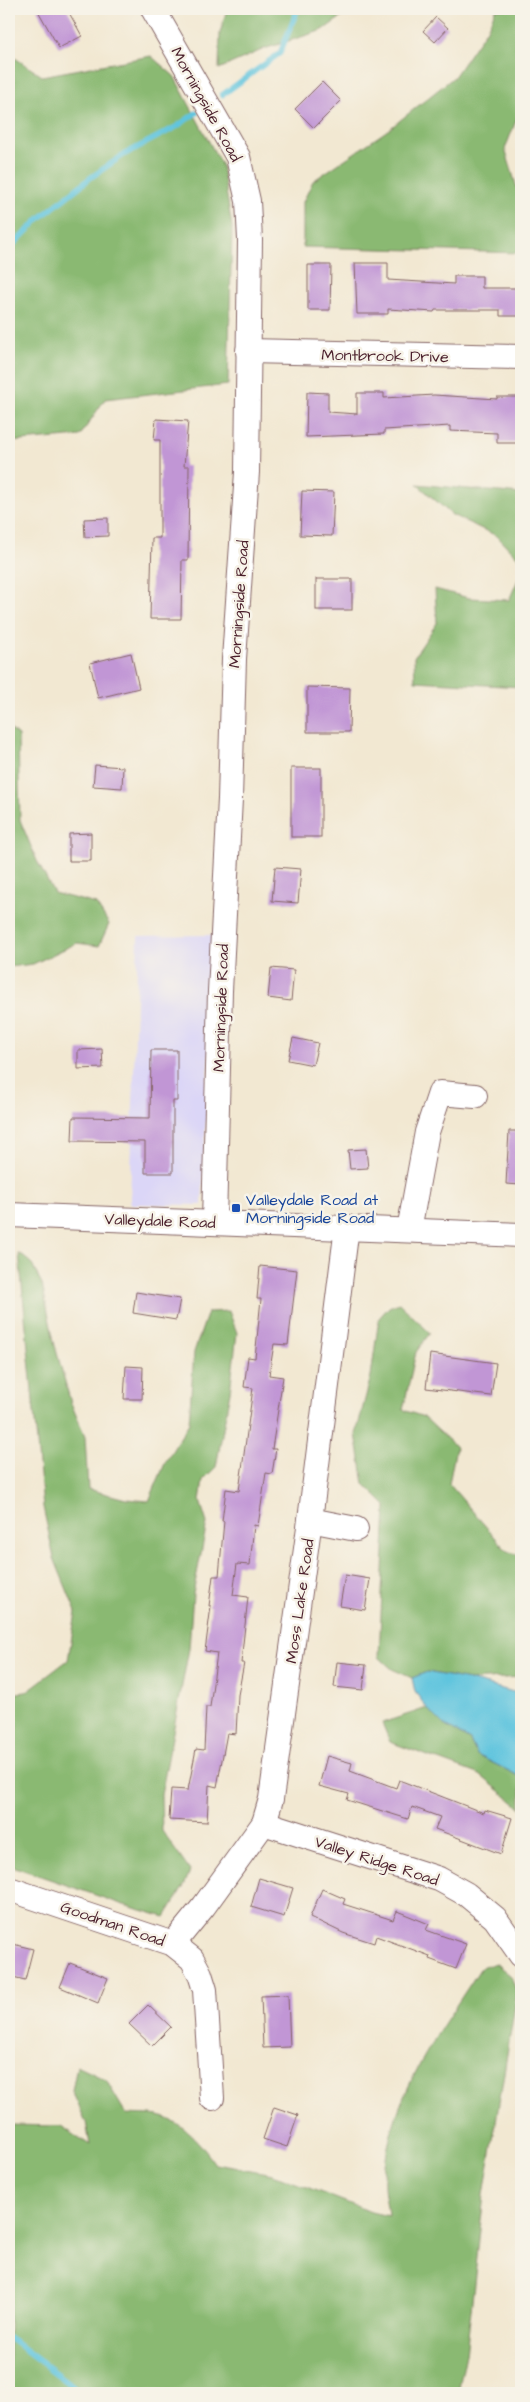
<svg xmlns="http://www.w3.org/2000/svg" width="530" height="2402" font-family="'Architects Daughter',sans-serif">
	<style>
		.built { fill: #dbd6f7 }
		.forest { fill: #8ab972; stroke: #6a6c4e }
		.water { fill: #61c5de; stroke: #567284 }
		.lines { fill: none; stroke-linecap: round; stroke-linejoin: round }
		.stream { stroke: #61c5de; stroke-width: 5.5 }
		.building { fill: #c196d5 }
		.minor-casing { stroke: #856565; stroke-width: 26 }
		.minor { stroke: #fff; stroke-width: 24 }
		.transit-dot { fill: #1a4fb4; stroke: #f7f3e8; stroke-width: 2 }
		.labels { text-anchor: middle; stroke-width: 5; stroke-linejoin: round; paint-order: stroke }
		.street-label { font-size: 16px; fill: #4a1f2b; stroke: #f7f3e8 }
		.transit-label { font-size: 16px; fill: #164399; stroke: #f7f3e8; text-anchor: start }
	</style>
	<rect width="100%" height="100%" fill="#f7f3e8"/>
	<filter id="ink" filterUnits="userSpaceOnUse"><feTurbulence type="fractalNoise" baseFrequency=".02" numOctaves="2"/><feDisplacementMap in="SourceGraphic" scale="10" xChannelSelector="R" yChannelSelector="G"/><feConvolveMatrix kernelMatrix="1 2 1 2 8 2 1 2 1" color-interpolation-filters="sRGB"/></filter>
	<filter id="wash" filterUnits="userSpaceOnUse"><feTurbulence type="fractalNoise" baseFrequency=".0096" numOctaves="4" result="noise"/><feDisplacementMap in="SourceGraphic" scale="20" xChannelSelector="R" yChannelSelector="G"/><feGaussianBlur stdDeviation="1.12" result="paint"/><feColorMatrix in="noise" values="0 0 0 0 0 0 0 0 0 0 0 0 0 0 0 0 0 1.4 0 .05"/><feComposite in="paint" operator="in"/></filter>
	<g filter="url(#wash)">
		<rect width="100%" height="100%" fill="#f2e8d2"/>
		<path class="built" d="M214,935L202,1205L130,1204L138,936Z"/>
		<g class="forest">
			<path d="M227,9H353L323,30L264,49L219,69L220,33Z"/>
			<path d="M496,9H521V108L505,149L521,201V253L303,247V202L313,181L388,130L454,77L487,29Z"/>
			<path d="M9,54L42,76L151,56L174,76L222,166L232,227L228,385L105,399L80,436L9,442Z"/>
			<path d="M417,484L521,494V561L497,536L452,515Z"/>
			<path d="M521,573V687L415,681L414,657L437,623L435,589L469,598L509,600Z"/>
			<path d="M9,728L18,736L20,820L37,861L54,893L96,904L109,924L99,946L77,943L33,964L9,967Z"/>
			<path d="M19,1253L31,1263L42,1284L55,1346L71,1403L85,1437L88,1489L126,1499L149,1501L166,1461L189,1423L194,1352L208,1312L229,1311L237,1333L230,1392L216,1467L203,1480L200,1501L207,1523L193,1594L189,1649L161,1795L162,1831L190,1871L184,1886L165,1917L124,1905L9,1865V1694L26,1692L68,1660L76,1612L54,1558L43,1507Z"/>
			<path d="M399,1303L430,1333L416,1352L403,1410L424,1417L456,1447L449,1484L507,1551L521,1556V1677L469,1680L427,1672L412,1678L392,1669L379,1657L386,1506L364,1484L356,1434L371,1376L379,1318L389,1307Z"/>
			<path d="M427,1708L444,1725L470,1740L477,1755L521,1777V1808L480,1775L390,1742L382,1723Z"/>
			<path d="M495,1963L511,1976L517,1993L484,2195L466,2354L458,2393H9V2125L61,2126L90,2145L86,2122L72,2091L77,2066L106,2080L126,2114C137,2115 148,2114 158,2116C182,2120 202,2145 215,2164L273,2174L371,2212L388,2216C387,2203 383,2190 384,2178C388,2098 439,2033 480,1969Z"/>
		</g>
		<path class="water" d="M427,1672L469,1680L521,1694V1777L477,1755L470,1740L444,1725L427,1708L415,1692L412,1678Z"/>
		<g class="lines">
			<g class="stream">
				<path d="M222,95L280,53L298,9"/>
				<path d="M9,249L40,218L90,178L125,154L176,127L196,113"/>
				<path d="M9,2338L82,2393"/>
			</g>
		</g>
		<g id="blocks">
			<g class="building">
				<path d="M37,9H67L82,36L59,48Z"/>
				<path d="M436,17L448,28L435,42L423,31Z"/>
				<path d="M322,82L341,101L314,128L295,109Z"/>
				<path d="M355,263H388V280L454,284V276H482V288H521V316H500V310H435L434,312L388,309V314H357Z"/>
				<path d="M308,265H331L330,310H308Z"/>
				<path d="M307,392L328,393V412L357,414V393H384V398L434,395L497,399V397H521V443H497V433L450,431V426L384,430V434L306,437Z"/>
				<path d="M156,419L188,421L184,466H189L188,560H182L181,619H150L152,538H160V440H154Z"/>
				<path d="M302,491L334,492L332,536L300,535Z"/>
				<path d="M108,518V536L85,537L84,519Z"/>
				<rect x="316" y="579" width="36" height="31"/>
				<path d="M131,653L139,688L98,698L90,663Z"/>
				<path d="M307,687L350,688L349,732H307Z"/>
				<path d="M95,765L123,767L122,788L93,786Z"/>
				<rect x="291" y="768" width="30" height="69"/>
				<path d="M91,833V861H69V834Z"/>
				<path d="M275,867L301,869L298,903L272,901Z"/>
				<path d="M271,968L294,970L291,1001L268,998Z"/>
				<path d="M293,1038L318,1043L313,1065L288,1060Z"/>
				<path d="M102,1049L103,1068L78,1069V1050Z"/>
				<path d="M151,1050H177V1101H173V1173H145V1142L72,1141L73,1117L150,1118Z"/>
				<path d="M509,1131H521V1185L506,1184Z"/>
				<path d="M366,1149L368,1168L350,1169L348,1150Z"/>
				<path d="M260,1266L297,1270L288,1345L274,1344L269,1375L283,1377L272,1449H276L272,1474L266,1473L258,1526L254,1525L250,1565L237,1564L233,1595L248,1597L241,1663H244L238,1695L236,1734L227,1733L217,1787L209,1785L207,1822L169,1820L171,1789L188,1790L196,1749L204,1750L206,1707H210L217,1653L205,1651L211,1606H209L213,1576H219L224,1521H222L226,1489L239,1491L253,1388L244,1387L248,1357L255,1358L261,1299H257Z"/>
				<path d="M136,1292L180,1299L176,1320L133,1313Z"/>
				<path d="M430,1354L496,1363L491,1396L426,1388Z"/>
				<path d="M126,1366L143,1367L142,1399H124Z"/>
				<path d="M345,1575L370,1579L365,1610L340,1606Z"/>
				<path d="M337,1662L366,1665L363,1690L334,1687Z"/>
				<path d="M327,1756L352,1763L350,1771L396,1788L399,1780L484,1813L485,1810L512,1818L501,1854L435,1829L440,1817L412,1807L408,1819L347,1800L349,1794L319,1786Z"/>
				<path d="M259,1878L293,1888L284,1917L251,1907Z"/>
				<path d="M322,1889L345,1899L343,1904L393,1920L397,1911L429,1924L426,1930L466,1944L456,1969L429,1959L430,1956L376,1936L374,1943L343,1933L310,1917Z"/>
				<path d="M9,1943L33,1949L25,1980L9,1976Z"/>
				<path d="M70,1963L108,1978L98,2003L60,1987Z"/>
				<path d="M288,1995L290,2047L263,2048L261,1996Z"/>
				<path d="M148,2005L171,2027L152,2046L129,2024Z"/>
				<path d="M274,2107L298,2115L287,2147L263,2139Z"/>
			</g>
		</g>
	</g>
	<g filter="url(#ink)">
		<use href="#blocks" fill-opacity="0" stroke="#856565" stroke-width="1"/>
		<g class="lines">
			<defs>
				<g id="minor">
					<path d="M153,9L238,157L248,201L250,240L247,472L234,659L230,799L220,991L214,1222"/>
					<path d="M248,351L521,357"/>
					<path d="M9,1215L521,1235"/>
					<path d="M409,1230L427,1132L440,1093L475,1096"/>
					<path d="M310,1520L356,1529"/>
					<path d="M264,1823L439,1879L466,1894L495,1918L521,1955"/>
					<path d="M9,1889L173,1944L192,1959L200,1974L205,1990L212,2098"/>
					<path d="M173,1944L204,1906L264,1823L271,1799L310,1520L347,1227"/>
				</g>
			</defs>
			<use href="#minor" class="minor-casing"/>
			<use href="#minor" class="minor"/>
		</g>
	</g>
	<rect class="transit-dot" x="231" y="1203" width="10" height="10" rx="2.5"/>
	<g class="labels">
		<g class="street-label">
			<text transform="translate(207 104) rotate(61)" y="6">Morningside Road</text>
			<text transform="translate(385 355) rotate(1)" y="6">Montbrook Drive</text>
			<text transform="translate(238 604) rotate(-86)" y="6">Morningside Road</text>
			<text transform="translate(220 1008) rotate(-88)" y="6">Morningside Road</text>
			<text transform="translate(160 1220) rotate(2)" y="6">Valleydale Road</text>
			<text transform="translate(299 1601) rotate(-82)" y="6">Moss Lake Road</text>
			<text transform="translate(377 1860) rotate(18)" y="6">Valley Ridge Road</text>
			<text transform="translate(113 1923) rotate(19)" y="6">Goodman Road</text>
		</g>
		<g class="transit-label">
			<text x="246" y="1205">Valleydale Road at<tspan x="246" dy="18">Morningside Road</tspan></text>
		</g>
	</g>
	<rect width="530" height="2402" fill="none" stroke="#f7f3e8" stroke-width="30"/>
</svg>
